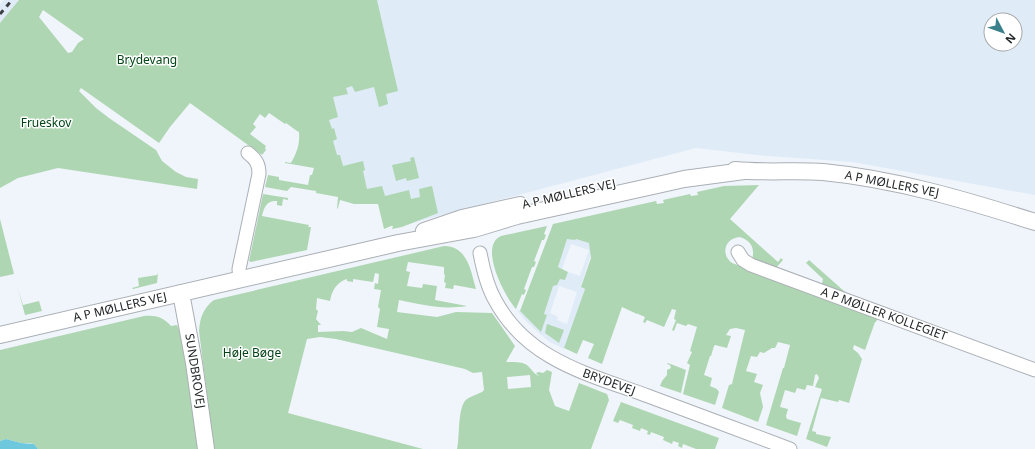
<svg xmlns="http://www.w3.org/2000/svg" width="1035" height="449" font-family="'Noto Sans',sans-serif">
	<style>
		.built { fill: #dfebf7; fill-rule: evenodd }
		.green { fill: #afd6b2; fill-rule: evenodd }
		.water { fill: #6dc8de }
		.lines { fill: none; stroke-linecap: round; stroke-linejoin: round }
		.minor-casing { stroke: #abb0b6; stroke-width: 15 }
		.tertiary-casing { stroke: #abb0b6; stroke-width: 18 }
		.minor { stroke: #fff; stroke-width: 13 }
		.tertiary { stroke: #fff; stroke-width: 16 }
		.rail { stroke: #3d4042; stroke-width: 3; stroke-dasharray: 5 5; stroke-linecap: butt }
		.labels { text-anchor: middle; stroke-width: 3; stroke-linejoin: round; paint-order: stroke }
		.park-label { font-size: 12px; fill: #014314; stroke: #fff }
		.street-label { font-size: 12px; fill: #232527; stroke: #fff }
	</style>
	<rect width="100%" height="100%" fill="#eff5fb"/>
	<g class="built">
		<path d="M4,0H19L0,23V4Z"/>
		<path d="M363,0H1035V195L853,162L767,156L696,148L393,228L395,206L325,192L288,36ZM991,20H1015V44H991Z"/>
		<path d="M567,238L575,240L576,239L590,243L591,254L581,286L582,288L585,289L564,349L550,342L540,334L525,320L516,309L521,312L541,331L547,315L544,314L553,286L560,278L565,280L568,272L580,276L589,250L571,244L562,269L558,267ZM559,286L577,292L567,324L557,320L558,317L550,313Z"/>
	</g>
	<g class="green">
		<path d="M19,0H377L398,91L386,94L388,104L379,107L374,87L355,92L352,86L346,88L348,94L333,97L338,117L329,120L332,129L334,128L337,139L333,141L337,155H340L343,166L363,161L365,170L363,171L367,189L382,186L385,196L409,190L411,199L420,197L419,189L432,186L438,213L402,227L392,229L393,226H391L384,229L378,204H354L340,200L338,208L337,209L338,197L316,193V191L291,187L287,191L265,187L268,175L279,177V180L308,185L310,175H312L314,168L285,163V162L291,163C297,152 300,144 299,132L297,131L286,123L285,124L269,113L265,118L260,114L253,124L256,127L250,134L266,146L265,148L266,150L262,155L190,103L170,127L159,143L81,88L79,91L96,108L109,118L156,150L162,161L176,172L186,177L198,179L197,189L58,168L18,178L0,188V23ZM43,10L84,39L78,43L72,52L68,53L39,17Z"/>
		<path d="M414,157L419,178L407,181L406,178L396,181L392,165L411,161L410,158Z"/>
		<path d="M759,185L730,219L778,262L781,258L783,260L775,269L752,260C755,249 752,241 740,237C725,238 720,254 732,263L878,317L876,322H875L865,350L854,345L853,349L858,353L862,359L849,403L839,400L838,402L821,398L812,431L816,432V434L831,437L827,447L806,439L822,389L815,387L819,378L817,374L815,375L813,386L807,385L805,390L797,388L795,393L785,390L780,407L788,409L786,416L787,419L801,423L797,436L766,425L783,368H784L790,345L778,342L775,348H772L764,353L760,352L757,357L751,356L746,371L757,374L754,382L763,385L760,393L763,407L758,422L722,408L729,385L732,384L745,330L736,328L730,329L726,335L731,336L727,348L715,345L714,346L711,356H710L704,375L712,378L710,386L717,389L719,392L715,405L683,394L690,365L687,363L692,352L690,351L697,327L688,324L686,326L677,323L674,331L672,330L676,320L674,319L676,310L672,309L664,327L647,320L645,323L643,322L645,317L638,314L637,313V314L622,307L602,364L588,358L594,344L583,340L577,354L564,348L585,289L581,287L591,258L589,243L576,239L575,240L567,239L558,267L568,272L565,280L560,279L557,285L553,286L544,314L547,315L541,332L520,311L553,224L656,201L657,204L664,203L663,200L690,194L691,196L698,195L697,192L724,186Z"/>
		<path d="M263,194L288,198V200L283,199L282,206L277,205V201C267,200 264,207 262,216L309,225L308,227H311L307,250L251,262L249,261Z"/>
		<path d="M0,219L14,274L0,277Z"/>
		<path d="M547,226L544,234L546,235L544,240H542L534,261L536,262L534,267H532L524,289L526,290L524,295L522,294L516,309C505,297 478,246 501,236Z"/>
		<path d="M444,246C468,246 471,272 476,289L454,285L453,289L445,288L446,283L444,282L445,275L444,274V267L408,262L406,271L410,272L407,286L422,288L423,284L437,286L435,300L467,306C441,310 424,305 399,300L397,312L437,317L456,312L492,313L515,346L506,362C514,362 524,361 529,367C533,371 534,374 539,376L536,373L539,372L543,373L547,370L552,372L549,390L555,406L569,411L579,383L607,394L609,400L591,449H457C460,438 457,406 467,399C471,396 478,394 482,392L484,390L482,372L473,373L465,369L336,339L320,337L307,339L288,413L423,449H214L199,331C200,318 203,308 214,300ZM375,273L379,274L378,284L375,283L374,289L381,290L378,307L380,309L377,327L389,329L387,339L361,328L352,332L343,331L318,332V325H321L316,319L318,311L316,309L317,298L330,301C332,290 337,282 347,279V281L353,282V279L373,282ZM530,375L531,387L508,389L507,377Z"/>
		<path d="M809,260L853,299L821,287L823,279L806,263Z"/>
		<path d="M158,273L157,283L133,289L132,288L139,286L138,278L157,275Z"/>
		<path d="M18,289L23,305L39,301L42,311L25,315Z"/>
		<path d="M144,316C156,315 163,317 171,326L177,325L179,330L187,370L198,449H38L34,444L29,443H21L6,439L0,441V350Z"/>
		<path d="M547,324L564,330L559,343L545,333Z"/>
		<path d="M668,363L686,370L681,393L660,386L662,381L667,375V370L671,368L670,365L667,364Z"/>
		<path d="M621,402L719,438L715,449H696L683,444L682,448L678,446L679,443L673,441L672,444L663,440L664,437L651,432L650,435L647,434L648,431L641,428L640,431L632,428L633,425L620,420L618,423L613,421Z"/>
	</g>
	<path class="water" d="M6,439L21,443L34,444L38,449H0V441Z"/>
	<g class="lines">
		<defs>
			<g id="minor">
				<path d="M738,252L743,260L751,265L1035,370"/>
				<path d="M480,253C483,269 487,286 495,300C527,360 588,374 648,396C695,414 743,431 790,449"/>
				<path d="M240,280L239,269L259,174C259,164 256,159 248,153"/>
			</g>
			<g id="tertiary">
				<path d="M735,170C764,173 794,170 823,172C895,179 966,200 1035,222"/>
				<path d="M424,231L462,218L520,205"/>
				<path d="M181,293L194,363L206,449"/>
				<path d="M0,335L398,243L474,229L517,216L662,184L684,179L744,171"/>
			</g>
		</defs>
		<use href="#minor" class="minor-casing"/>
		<use href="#tertiary" class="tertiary-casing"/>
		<use href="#minor" class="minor"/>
		<use href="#tertiary" class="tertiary"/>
		<path class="rail" d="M0,14L12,0"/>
	</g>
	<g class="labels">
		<g class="park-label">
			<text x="147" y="64">Brydevang</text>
			<text x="46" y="127">Frueskov</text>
			<text x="252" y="357">Høje Bøge</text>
		</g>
		<g class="street-label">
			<text transform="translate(892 184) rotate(11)" y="4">A P MØLLERS VEJ</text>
			<text transform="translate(569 194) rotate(-13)" y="4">A P MØLLERS VEJ</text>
			<text transform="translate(120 307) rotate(-13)" y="4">A P MØLLERS VEJ</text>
			<text transform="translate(884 314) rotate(20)" y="4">A P MØLLER KOLLEGIET</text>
			<text transform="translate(195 371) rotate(81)" y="4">SUNDBROVEJ</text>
			<text transform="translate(609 382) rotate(20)" y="4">BRYDEVEJ</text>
		</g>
	</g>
	<g transform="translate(1003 32) rotate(131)"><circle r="19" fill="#ffffff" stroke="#a7a8a9"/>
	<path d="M0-3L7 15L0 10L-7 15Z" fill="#39808b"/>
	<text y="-6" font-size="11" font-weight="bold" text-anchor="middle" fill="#232527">N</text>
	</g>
</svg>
